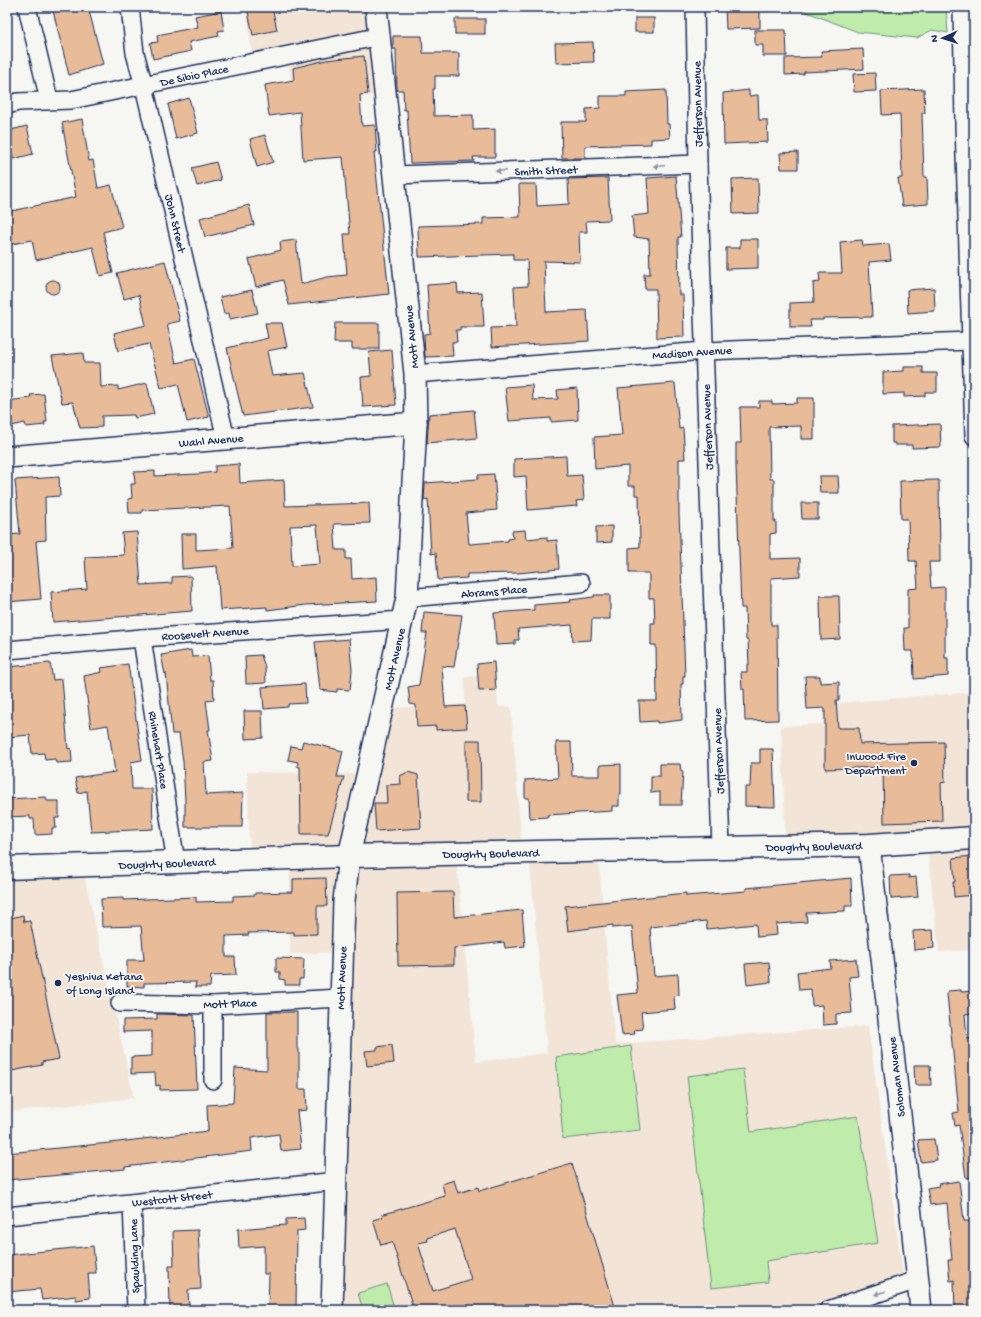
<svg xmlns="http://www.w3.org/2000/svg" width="981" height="1317" font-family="'Gochi Hand',sans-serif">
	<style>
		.built { fill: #f2e5d7 }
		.green { fill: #bfecaa; stroke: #6d8e84 }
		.building { fill: #e9bc99; stroke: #1b2f5e; fill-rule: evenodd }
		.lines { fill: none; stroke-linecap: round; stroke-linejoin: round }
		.minor-casing { stroke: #1b2f5e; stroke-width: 20 }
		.tertiary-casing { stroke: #1b2f5e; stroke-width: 24 }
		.secondary-casing { stroke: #1b2f5e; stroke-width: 25 }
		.minor { stroke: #f6f6f2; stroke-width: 17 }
		.tertiary { stroke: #f6f6f2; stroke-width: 21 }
		.secondary { stroke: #f6f6f2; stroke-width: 22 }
		.oneway { fill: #8892a8 }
		.poi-dot { fill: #1b2f5e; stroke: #f6f6f2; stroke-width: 1.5 }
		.labels { text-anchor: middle; stroke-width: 3.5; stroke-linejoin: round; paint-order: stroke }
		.street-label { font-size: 12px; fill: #1b2f5e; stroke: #f6f6f2 }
		.poi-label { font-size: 12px; fill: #1b2f5e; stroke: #f6f6f2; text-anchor: end }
	</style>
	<rect width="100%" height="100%" fill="#f6f6f2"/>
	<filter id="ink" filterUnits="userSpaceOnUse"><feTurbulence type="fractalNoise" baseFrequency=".025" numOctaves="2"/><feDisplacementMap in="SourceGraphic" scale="8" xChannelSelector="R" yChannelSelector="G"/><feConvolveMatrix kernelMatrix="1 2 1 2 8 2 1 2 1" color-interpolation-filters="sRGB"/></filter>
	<g filter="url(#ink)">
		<g class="built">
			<path d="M246,7H374L384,94L295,104L286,50L252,56Z"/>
			<path d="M496,674L498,706L511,707L522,850L352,852L385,708L465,704V677Z"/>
			<path d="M974,692V950L939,952L927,845L786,850L781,726L823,724V704Z"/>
			<path d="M247,772L364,774L346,852L250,855Z"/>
			<path d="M529,853H598L615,1044L868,1026L903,1274L800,1310H332L349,857L456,856L476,1062L547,1053Z"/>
			<path d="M343,861L337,952L290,954V863Z"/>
			<path d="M82,866L134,1098L7,1112V868Z"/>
		</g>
		<g class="green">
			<path d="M794,7H946L948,33L932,30L917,38L858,32Z"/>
			<path d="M631,1046L640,1130L563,1139L556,1057Z"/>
			<path d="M743,1069L751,1132L858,1116L878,1243L766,1261L768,1282L711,1288L687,1076Z"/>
			<path d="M387,1284L394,1308L386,1310H363L358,1293Z"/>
		</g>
		<g class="building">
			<path d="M52,7H88L103,64L69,75Z"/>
			<path d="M247,7H272L277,30L253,35Z"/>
			<path d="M725,7H760V28L726,29Z"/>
			<path d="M221,11L224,30L218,31L219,36L189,42L191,51L153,59L150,43L158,42L157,35L198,27L195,16Z"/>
			<rect x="635" y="18" width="19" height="14"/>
			<rect x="455" y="19" width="30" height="15"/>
			<path d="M755,30H786L787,56H763V45H755Z"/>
			<path d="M393,36H422L423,53H459V76H435V89H433L434,116L473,115V130L495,129V157H473L474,161L410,163L407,110H404L403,90H397L396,49H393Z"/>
			<path d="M593,42L594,62L556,63L555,43Z"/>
			<path d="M863,49L864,69L804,72V74L785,75V58L822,57L821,51Z"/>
			<path d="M364,56L368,94L360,95L362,126L375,125L377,152H374L389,294L289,305L283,280L256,287L249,259L281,250L280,242L296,240L301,284L327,277L347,275L344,234H350L343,157L303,160L300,112L269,116L265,85L294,80L293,68L326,60Z"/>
			<path d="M875,73L876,91L854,92L853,74Z"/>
			<path d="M924,89L925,113H922L924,177H927L928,204L902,206L898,178H902L900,114L882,115L881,91Z"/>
			<path d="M666,90L667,124H669L670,138L651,139V144L585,146V158H562L561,122H586V109L600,108V96H626V92Z"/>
			<path d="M749,90V96L758,95L759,120H767L768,142L724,144L723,93Z"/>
			<path d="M189,98L198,133L176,139L168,104Z"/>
			<path d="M82,119L89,161L93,160L98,188L111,185L122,227L103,232L113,273L100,276L93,247L36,260L32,240L7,245V212L76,197L62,123Z"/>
			<path d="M27,126L33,154L13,159L7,131Z"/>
			<path d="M265,135L273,162L257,167L250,139Z"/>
			<path d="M798,152V169H781L780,153Z"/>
			<path d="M216,162L221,180L197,186L192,168Z"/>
			<path d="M676,176L681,237H678L679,295H683L684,337L657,338L656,289H645L644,274H650L649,239L634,237L632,216L649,214L647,178Z"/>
			<path d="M608,178L610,220L586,221L587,232H579L580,262L544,261L546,312L587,310L589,341L492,347L491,328L516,327L514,287L528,286L527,260H513V254L419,257L418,226L483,224V218L520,217L519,184H536L537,206L569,204L568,179Z"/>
			<path d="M758,178L759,213L733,214L732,179Z"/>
			<path d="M249,205L254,225L205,237L200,218Z"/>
			<path d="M740,239H758V268L726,269V248H740Z"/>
			<path d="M862,240L863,246L889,244L891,260L869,262L872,317L823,318V320H810L811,327H790V303L814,302L813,283L820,282L819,273H842L840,242Z"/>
			<path d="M165,261L180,321L167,324L176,363L194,359L209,417L187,422L178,384L161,388L149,344L118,351L114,333L146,325L139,295L124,299L117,273Z"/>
			<circle cx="53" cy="287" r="7"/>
			<path d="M457,283L458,293L482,292L484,327H460V330H456L457,342H452L453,356L425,357L424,334L430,333L427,285Z"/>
			<path d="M934,288L935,311L908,313L907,290Z"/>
			<path d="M252,290L258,313L230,319L229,313L224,314L220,297Z"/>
			<path d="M265,323H282L287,347L267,351L272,376L305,373L313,407L243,416L227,348L268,338Z"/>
			<path d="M335,323H379V349H352V343H334Z"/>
			<path d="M392,350L396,405L363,407L361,377L371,376L369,352Z"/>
			<path d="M83,353L84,363H100L101,387L118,386V390L147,383L154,414L135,418L134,415L102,416V427L80,428L73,402L62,403L52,356Z"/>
			<path d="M904,367H923V373H937V392H925V396L904,397V393L883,394V372L904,371Z"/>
			<path d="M675,383L679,429L683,428L685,459H679V513L685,676H683V684H681L682,720L657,723V721L640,722L639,701H657L656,645H651V623H655L654,598H649V573H629V548L640,547L639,495H635V486H628V466L595,469L594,437L622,435L618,388Z"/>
			<path d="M532,385L533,400L558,399L557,390L577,388L578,420L551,422V418L509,421L505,387Z"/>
			<path d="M44,394L47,422H44L45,425L26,427L25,423L7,427V401L31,398L30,395Z"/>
			<path d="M797,398H814V439H801V426L769,427L770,479H774V521H776V533L770,534V559L800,558V576L771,578V625H777L778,720L745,721L744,689H742L741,672H747V665H749L748,640H746L745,608H741L736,465V443H741L740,407H759V401H772V404L797,403Z"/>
			<path d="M474,410L477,438L427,443L429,414Z"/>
			<path d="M940,424L941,447L912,448V445H895V443H892V426Z"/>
			<path d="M566,456L567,476L582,475L584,500L576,501L577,506L528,510L526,476L514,477V459Z"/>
			<path d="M239,464L240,483L284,480L285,506L369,503L370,523L334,524L336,550H346V559H351L352,579L376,577L377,601L306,605L267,610V607L220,610L217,566L182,569L181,534H196V550L233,548L230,506L142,510V513H129L128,499L132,498L131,484H135L134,472L155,471V476L198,474L215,472V466ZM317,525L320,564L292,566L290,526Z"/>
			<path d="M494,474L497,510L466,513L469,544L508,541V539L513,538L512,531L525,530L526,539L547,537V541L557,540L559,569L518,573L467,574V578L438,580L436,553L431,554L428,499L424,500L425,483L478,479V475Z"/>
			<path d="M819,476H838L839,493H820Z"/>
			<path d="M59,477L60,496L45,497L46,540L36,541L41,599L7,602V535L20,534L15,480Z"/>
			<path d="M939,480L940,562H929L931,588L945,587V658H948V676L914,679L913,651H905L904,628H908V589L918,588L916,561H909L908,519H901L900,481Z"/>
			<path d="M801,503H818V519H802Z"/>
			<path d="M612,526V542L596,543V527Z"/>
			<path d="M137,532L141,585L172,583V577L191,576L192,611L53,622L51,592L87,589L85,557L124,555L122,533Z"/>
			<path d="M594,595H610V619H592L591,640L573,641L572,625L518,629L519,640H515V644L496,645L494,613L534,610V605L571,602L570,600L594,597Z"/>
			<path d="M820,596H839L840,639L821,640Z"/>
			<path d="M424,612L462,615L454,667L442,666L445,707L465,706L467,728L436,730V726L417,727L416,705L410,704L408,687L419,685L427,633H422Z"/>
			<path d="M349,639L352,670L350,690L337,689V692L320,690L315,642Z"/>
			<path d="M191,650L192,657L208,656L210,680H213L214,700L206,701L210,730H208L213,761L204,762L206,795L243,793L242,827H185V801L183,761L179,734H172L166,673L165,674L161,655Z"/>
			<path d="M261,655L265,667L266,683L246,684L245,656Z"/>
			<path d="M494,662L496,690L479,691L477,664Z"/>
			<path d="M50,663L53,680L62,679L68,749L71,748L72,762L56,763L55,759L45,760L44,753L32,754L30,735L7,737V667Z"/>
			<path d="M128,664L142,760L131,762L132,789H152L153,829L91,832L87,791L78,793L75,778L115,772L108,725L91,728L84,676L102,672L101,668Z"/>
			<path d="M805,676H820V683L839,682V700H836L838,728H859L860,744L944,742L945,782L941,783L942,821L884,823L883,767L825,769V708L807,709Z"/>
			<path d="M305,684L306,703L288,704V707L264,709L262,687Z"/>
			<path d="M244,711H262L263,738L245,739Z"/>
			<path d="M466,740H480L481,802H466Z"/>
			<path d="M303,741L343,751L337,777H344L328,834H301L300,767L297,766L298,762L288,760L291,746L301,748Z"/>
			<path d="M556,742H571L572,776H600V765L621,764V794H619V806H612V811L547,815L548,817L530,818L529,798H525V780L558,778Z"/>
			<path d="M760,749H773L775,807L745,806V787H750L751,763H760Z"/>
			<path d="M660,764H680L681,771H683L681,805H660V792L651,793V776H660Z"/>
			<path d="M408,772L418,775L421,828L376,831L374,803H387L386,785L401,784L400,776Z"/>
			<path d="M46,797L47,801H59V818H55L56,828H52V834L35,835L34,819H30V816L7,817V799Z"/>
			<path d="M972,856L974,872L973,895L954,897L953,882H955L953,858Z"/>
			<path d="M909,875V878L916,877L918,897L891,899L890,876Z"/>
			<path d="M326,878L327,906H317V934L294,935V932L248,933L249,935L226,936V957H235L236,975L211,976L210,987H195L196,982L144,983V987L127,986V960H144L141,926L102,927L101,899L123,898V900L196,897V902L233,901V896L255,895V893L293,892V879Z"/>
			<path d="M851,878L852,906H845V911L806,913L807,922L776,924L777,935L757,937L756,924L707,929L706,921L650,927L654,976L678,974L679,995L674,996L675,1009L641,1012L643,1029L634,1030L635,1034L622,1035L617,995L638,993L632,926L613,928V925L568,931L565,906L686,893V896L746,891V888Z"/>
			<path d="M453,892L454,917L522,910L525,946L505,948L504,942L454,948V965L398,966L397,893Z"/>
			<path d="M23,915L24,922L30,921L59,1059L42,1062V1065L7,1072V919Z"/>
			<path d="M933,930L934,948L914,950L913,931Z"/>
			<path d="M276,958L304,959L303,979H299V985H285V980L280,979V972H276Z"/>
			<path d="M856,959L858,976L849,977L852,1013L836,1014V1024L823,1025L822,1005L812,1006L811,989L799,990L797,972L831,968L830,961Z"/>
			<path d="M769,962L771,982L747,985L745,964Z"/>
			<path d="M961,990V992L974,991V1013L965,1014L967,1039L974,1038V1177L966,1178L959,1125L955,1126L953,1113L959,1112L947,994L948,991Z"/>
			<path d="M267,1012H297V1049H299V1089H306L307,1110L297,1111L301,1149L281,1151L279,1134L251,1138L252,1151L125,1167V1169L7,1180V1153L110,1143L208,1131L207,1105L233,1103L235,1068L267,1070Z"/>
			<path d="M157,1014L194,1015L197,1089L160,1090V1085L156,1086L155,1073L131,1074V1057L152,1056V1031L123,1032V1020L157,1019Z"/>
			<path d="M392,1045L394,1063L367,1066L365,1051L377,1050V1047Z"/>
			<path d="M914,1065H930L931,1085H915Z"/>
			<path d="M934,1139L937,1160L921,1162L918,1140Z"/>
			<path d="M572,1163L616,1310H535L534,1306L522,1310H414L392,1242L381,1245L373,1220L383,1217L381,1215L445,1196L442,1184L454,1180L458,1193L478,1187L479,1191ZM455,1229L471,1279L433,1291L418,1243L428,1241L427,1238Z"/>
			<path d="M959,1181L964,1221H974V1310H955L954,1280L950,1281L948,1260H952L947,1203L930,1205L927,1188L939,1186L938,1184Z"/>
			<path d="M304,1218L305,1230L297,1231L296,1310H268L269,1274H264V1246L239,1248L238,1229L286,1225V1219Z"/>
			<path d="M198,1230L201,1289L188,1290L189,1310H170L169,1266H174L173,1231Z"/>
			<path d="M93,1246L96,1273H88L90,1298L76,1300V1296L42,1300L40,1289L7,1292V1255Z"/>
		</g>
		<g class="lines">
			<defs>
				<g id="minor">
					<path d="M27,7L49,100"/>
					<path d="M130,7L135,53L144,86L226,439"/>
					<path d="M695,7L698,164L721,848"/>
					<path d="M962,7L964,124L974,436"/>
					<path d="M7,105L18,102L71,100L381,36"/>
					<path d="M395,175L698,164"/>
					<path d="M415,374L705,351L970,341"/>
					<path d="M407,598L581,583"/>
					<path d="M142,638L176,863"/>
					<path d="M7,650L142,638L403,620"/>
					<path d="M120,1003L213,1005L340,998"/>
					<path d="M213,1080V1005"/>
					<path d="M132,1203L136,1310"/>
					<path d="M7,1216L337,1181"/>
					<path d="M828,1310L917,1280"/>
				</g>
				<g id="tertiary">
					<path d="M7,457L416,423"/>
					<path d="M869,845L904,1149L921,1310"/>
					<path d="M332,1310L344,901L349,856L407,598L416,423L415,374L376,7"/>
				</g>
				<path id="secondary" d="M7,868L349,856L869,845L974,838"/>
			</defs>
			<use href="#minor" class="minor-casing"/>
			<use href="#tertiary" class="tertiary-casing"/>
			<use href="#secondary" class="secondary-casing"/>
			<use href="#minor" class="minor"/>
			<use href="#tertiary" class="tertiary"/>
			<use href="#secondary" class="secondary"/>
		</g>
		<defs><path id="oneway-solid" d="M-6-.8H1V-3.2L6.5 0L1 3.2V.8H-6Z"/></defs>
		<g class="oneway">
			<use href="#oneway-solid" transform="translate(659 166) rotate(178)"/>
			<use href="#oneway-solid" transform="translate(501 171) rotate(178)"/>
			<use href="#oneway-solid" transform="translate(880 1293) rotate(162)"/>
		</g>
	</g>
	<g class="poi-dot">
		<circle cx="914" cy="763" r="4"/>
		<circle cx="58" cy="983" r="4"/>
	</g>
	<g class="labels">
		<g class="street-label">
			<text transform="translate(194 75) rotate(-12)" y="4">De Sibio Place</text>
			<text transform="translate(697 104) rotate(-91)" y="4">Jefferson Avenue</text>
			<text transform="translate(546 170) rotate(-2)" y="4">Smith Street</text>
			<text transform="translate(176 223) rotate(77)" y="4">John Street</text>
			<text transform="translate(411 337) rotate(-96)" y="4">Mott Avenue</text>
			<text transform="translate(692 352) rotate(-4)" y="4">Madison Avenue</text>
			<text transform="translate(707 427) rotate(-92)" y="4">Jefferson Avenue</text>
			<text transform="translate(211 440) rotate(-5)" y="4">Wahl Avenue</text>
			<text transform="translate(494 591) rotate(-5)" y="4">Abrams Place</text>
			<text transform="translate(205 633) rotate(-4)" y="4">Roosevelt Avenue</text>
			<text transform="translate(394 659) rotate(-77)" y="4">Mott Avenue</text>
			<text transform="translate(159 750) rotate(81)" y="4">Rhinehart Place</text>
			<text transform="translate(718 751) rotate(-92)" y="4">Jefferson Avenue</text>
			<text transform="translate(814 846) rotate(-1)" y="4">Doughty Boulevard</text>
			<text transform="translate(491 853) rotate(-1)" y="4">Doughty Boulevard</text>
			<text transform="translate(167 863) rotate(-2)" y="4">Doughty Boulevard</text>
			<text transform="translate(341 978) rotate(-88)" y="4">Mott Avenue</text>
			<text transform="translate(230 1003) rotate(-2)" y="4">Mott Place</text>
			<text transform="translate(896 1077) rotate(-97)" y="4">Soloman Avenue</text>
			<text transform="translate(172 1198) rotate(-6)" y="4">Westcott Street</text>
			<text transform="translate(134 1256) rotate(-92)" y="4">Spaulding Lane</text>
		</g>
		<g class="poi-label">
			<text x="906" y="760">Inwood Fire<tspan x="906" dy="14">Department</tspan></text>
			<text x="66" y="980" text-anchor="start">Yeshiva Ketana<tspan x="66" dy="14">of Long Island</tspan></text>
		</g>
	</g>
	<rect width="981" height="1317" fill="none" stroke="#f6f6f2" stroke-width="24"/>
	<rect x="12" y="12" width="957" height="1293" fill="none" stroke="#1b2f5e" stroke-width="1.5" filter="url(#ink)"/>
	<g transform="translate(943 38) rotate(267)" stroke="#f6f6f2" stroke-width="3" paint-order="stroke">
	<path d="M0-3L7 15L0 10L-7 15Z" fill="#1b2f5e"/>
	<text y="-6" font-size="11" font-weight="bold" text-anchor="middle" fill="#1b2f5e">N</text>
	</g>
</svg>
